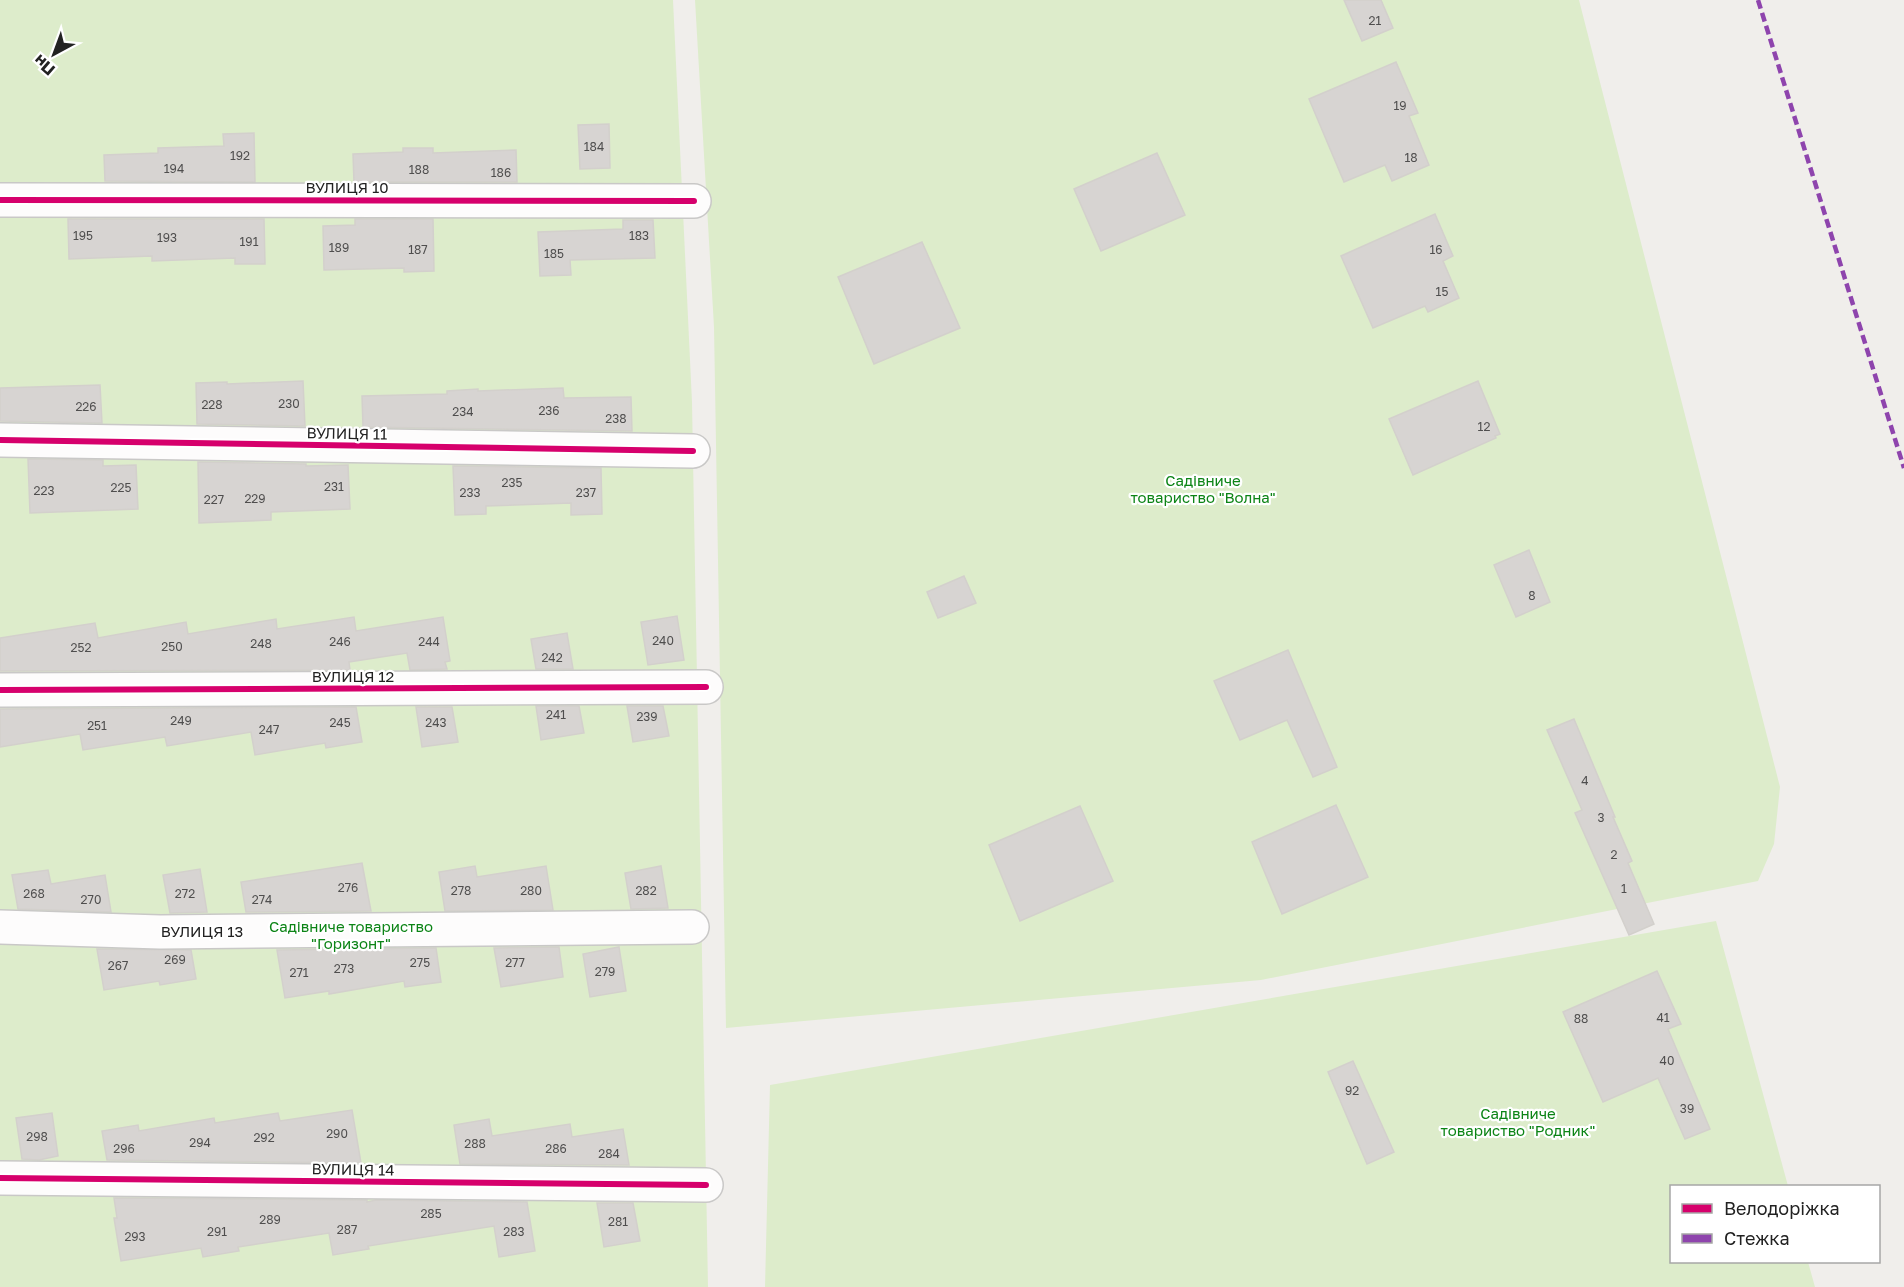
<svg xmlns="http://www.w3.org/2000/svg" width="1904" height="1287" font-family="'Golos Text',sans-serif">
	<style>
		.grass { fill: #ddeccb }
		.building { fill: #d7d4d2; stroke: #d3d0cc; stroke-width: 1.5 }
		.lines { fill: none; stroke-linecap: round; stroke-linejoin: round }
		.minor-casing { stroke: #c9c8c7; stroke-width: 36 }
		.minor { stroke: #fdfcfc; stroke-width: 33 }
		.quiet { stroke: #8e44ad; stroke-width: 4.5; stroke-dasharray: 9 4.5; stroke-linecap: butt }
		.cycleway-casing { stroke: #fff; stroke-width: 10 }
		.cycleway { stroke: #d6006c; stroke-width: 6 }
		.labels { text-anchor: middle; stroke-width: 4.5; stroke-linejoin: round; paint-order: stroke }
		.number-label { font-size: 12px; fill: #4f4e4e }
		.street-label { font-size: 15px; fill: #222; stroke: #fff }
		.park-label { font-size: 15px; fill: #0c8416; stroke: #fff }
	</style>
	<rect width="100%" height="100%" fill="#f0eeeb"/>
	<g class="grass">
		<path d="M0,0H673L692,402L708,1287H0Z"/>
		<path d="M695,0H1579L1780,787L1774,844L1758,881L1261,980L726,1028L714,327Z"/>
		<path d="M1716,921L1788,1186H1672V1262H1808L1815,1287H765L770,1085Z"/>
	</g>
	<g class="building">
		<path d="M1344,0H1381L1393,28L1362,41Z"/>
		<path d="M1396,62L1418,113L1409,116L1429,165L1392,181L1385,165L1344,182L1309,99Z"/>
		<path d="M609,124L610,168L580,169L578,125Z"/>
		<path d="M254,133L255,182L105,181L104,155L158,153V148L224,146L223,134Z"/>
		<path d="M403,148H433V153L516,150L517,182H354L353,154L403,152Z"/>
		<path d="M1157,153L1185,215L1101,251L1074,189Z"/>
		<path d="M1435,214L1453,256L1443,261L1459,298L1428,312L1425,306L1373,328L1341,256Z"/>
		<path d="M68,219H264L265,264H235V258L152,261V256L69,259Z"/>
		<path d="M355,219H433L434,271L404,272V268L324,270L323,226L355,225Z"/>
		<path d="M623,220H653L655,258L570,260L571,275L540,276L538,232L623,229Z"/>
		<path d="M922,242L960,328L874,364L838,277Z"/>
		<path d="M303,381L305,426L197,424L196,383L227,382V384Z"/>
		<path d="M1478,381L1500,434L1495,436L1496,438L1413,475L1389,419Z"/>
		<path d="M100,385L102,423L0,421V388Z"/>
		<path d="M563,388L564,398L631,397L632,431L363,427L362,396L447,394V391L478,389V391Z"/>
		<path d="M28,459L103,460V466L136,465L138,509L30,513Z"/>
		<path d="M198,462L306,464V466L348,465L350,509L271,512V520L199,523Z"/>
		<path d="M453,466L601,468L602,514L571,515V503L486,506V514L455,515Z"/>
		<path d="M1529,550L1550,602L1516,617L1494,565Z"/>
		<path d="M964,576L976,603L938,618L927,592Z"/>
		<path d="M677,616L684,660L648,665L641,622Z"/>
		<path d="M354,617L356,631L443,617L450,661L445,662L447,669L410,670L407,653L349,662L350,670L0,671V638L95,623L98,638L186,622L188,634L276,619L277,629Z"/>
		<path d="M567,633L573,669H536L531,639Z"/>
		<path d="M1288,650L1337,767L1313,777L1287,720L1240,740L1214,681Z"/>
		<path d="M536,706H579L584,733L541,740Z"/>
		<path d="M627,706H663L669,736L633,742Z"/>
		<path d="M356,707L362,742L326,748L325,743L255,755L251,732L167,746L165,737L83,750L80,734L0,747V709Z"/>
		<path d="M416,707H452L458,742L422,747Z"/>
		<path d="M1574,719L1615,817H1613L1632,861L1628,863L1654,924L1629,935L1575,813L1582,810L1547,730Z"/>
		<path d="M1336,805L1368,877L1282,914L1252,842Z"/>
		<path d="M1080,806L1113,881L1020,921L989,845Z"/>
		<path d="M362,863L371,911L246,912L241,882Z"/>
		<path d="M475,866L477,877L546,866L553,910L445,911L439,872Z"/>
		<path d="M661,866L668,908L631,909L625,873Z"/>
		<path d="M200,869L207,912L170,913L163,875Z"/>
		<path d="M48,870L51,884L105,875L111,912L18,909L12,875Z"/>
		<path d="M559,947L563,977L501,987L494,948Z"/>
		<path d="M619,947L626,991L590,997L583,954Z"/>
		<path d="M436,948L441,982L405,987L404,981L329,994V991L285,998L277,950Z"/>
		<path d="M97,949L191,950L196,979L160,985L159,981L104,990Z"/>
		<path d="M1657,971L1681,1024L1668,1029L1710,1129L1685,1139L1658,1078L1603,1102L1563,1012Z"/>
		<path d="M1353,1061L1394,1152L1367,1164L1328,1072Z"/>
		<path d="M352,1110L361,1163L107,1160L102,1131L138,1125L139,1131L214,1118L215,1123L278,1113L280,1121Z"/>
		<path d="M52,1113L58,1156L39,1160L22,1159L16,1118Z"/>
		<path d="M489,1119L492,1136L570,1124L572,1137L623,1129L629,1165L460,1164L454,1125Z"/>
		<path d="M114,1198L367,1200V1202L376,1200L527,1202L535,1251L499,1257L494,1226L368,1246L369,1249L333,1255L329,1233L238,1247L239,1251L203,1257L201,1248L121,1261L114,1218H117Z"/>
		<path d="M597,1203H633L640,1241L604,1247Z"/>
	</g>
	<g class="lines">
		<defs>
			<g id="minor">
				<path d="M0,200L694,201"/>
				<path d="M0,440L693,451"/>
				<path d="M0,690L706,687"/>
				<path d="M0,927L160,932L692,927"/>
				<path d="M0,1178L706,1185"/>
			</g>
		</defs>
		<use href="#minor" class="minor-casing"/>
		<use href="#minor" class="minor"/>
		<path class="quiet" d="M1758,0L1904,468"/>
		<defs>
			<g id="cycleway">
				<path d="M0,200L694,201"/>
				<path d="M0,440L693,451"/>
				<path d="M0,690L706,687"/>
				<path d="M0,1178L706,1185"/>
			</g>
		</defs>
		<use href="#cycleway" class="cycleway-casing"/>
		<use href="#cycleway" class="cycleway"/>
	</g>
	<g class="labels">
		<g class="number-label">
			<text x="1375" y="25">21</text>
			<text x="1400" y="110">19</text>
			<text x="594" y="151">184</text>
			<text x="240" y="160">192</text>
			<text x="1411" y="162">18</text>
			<text x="174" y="173">194</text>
			<text x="419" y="174">188</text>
			<text x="501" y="177">186</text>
			<text x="83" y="240">195</text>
			<text x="639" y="240">183</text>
			<text x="167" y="242">193</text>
			<text x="249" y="246">191</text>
			<text x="339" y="252">189</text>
			<text x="418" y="254">187</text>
			<text x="1436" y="254">16</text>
			<text x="554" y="258">185</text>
			<text x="1442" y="296">15</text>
			<text x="289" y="408">230</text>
			<text x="212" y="409">228</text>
			<text x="86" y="411">226</text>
			<text x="549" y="415">236</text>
			<text x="463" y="416">234</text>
			<text x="616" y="423">238</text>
			<text x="1484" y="431">12</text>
			<text x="512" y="487">235</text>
			<text x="334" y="491">231</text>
			<text x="121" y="492">225</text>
			<text x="44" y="495">223</text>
			<text x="470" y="497">233</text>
			<text x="586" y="497">237</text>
			<text x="255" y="503">229</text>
			<text x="214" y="504">227</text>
			<text x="1532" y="600">8</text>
			<text x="663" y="645">240</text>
			<text x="340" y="646">246</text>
			<text x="429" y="646">244</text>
			<text x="261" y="648">248</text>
			<text x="172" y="651">250</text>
			<text x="81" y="652">252</text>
			<text x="552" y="662">242</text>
			<text x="556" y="719">241</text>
			<text x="647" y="721">239</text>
			<text x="181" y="725">249</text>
			<text x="340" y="727">245</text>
			<text x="436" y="727">243</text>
			<text x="97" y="730">251</text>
			<text x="269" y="734">247</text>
			<text x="1585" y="785">4</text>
			<text x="1601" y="822">3</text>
			<text x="1614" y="859">2</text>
			<text x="348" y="892">276</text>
			<text x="1624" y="893">1</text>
			<text x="461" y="895">278</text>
			<text x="531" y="895">280</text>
			<text x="646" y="895">282</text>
			<text x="34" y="898">268</text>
			<text x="185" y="898">272</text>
			<text x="91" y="904">270</text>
			<text x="262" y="904">274</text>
			<text x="175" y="964">269</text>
			<text x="420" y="967">275</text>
			<text x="515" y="967">277</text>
			<text x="118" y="970">267</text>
			<text x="344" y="973">273</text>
			<text x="605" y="976">279</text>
			<text x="299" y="977">271</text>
			<text x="1663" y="1022">41</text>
			<text x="1581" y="1023">88</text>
			<text x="1667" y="1065">40</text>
			<text x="1352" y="1095">92</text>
			<text x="1687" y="1113">39</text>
			<text x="337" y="1138">290</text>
			<text x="37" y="1141">298</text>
			<text x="264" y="1142">292</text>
			<text x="200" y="1147">294</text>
			<text x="475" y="1148">288</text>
			<text x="124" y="1153">296</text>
			<text x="556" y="1153">286</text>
			<text x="609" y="1158">284</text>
			<text x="431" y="1218">285</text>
			<text x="270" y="1224">289</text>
			<text x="618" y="1226">281</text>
			<text x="347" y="1234">287</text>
			<text x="217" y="1236">291</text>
			<text x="514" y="1236">283</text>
			<text x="135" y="1241">293</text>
		</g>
		<g class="street-label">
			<text x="347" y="193">ВУЛИЦЯ 10</text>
			<text transform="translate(347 434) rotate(1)" y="5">ВУЛИЦЯ 11</text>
			<text x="353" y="682">ВУЛИЦЯ 12</text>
			<text x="202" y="937">ВУЛИЦЯ 13</text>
			<text transform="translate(353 1170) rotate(1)" y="5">ВУЛИЦЯ 14</text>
		</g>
		<g class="park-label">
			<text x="1203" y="486">Садівниче<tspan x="1203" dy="17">товариство "Волна"</tspan></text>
			<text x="351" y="932">Садівниче товариство<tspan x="351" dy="17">"Горизонт"</tspan></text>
			<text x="1518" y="1119">Садівниче<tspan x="1518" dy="17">товариство "Родник"</tspan></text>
		</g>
	</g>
	<rect x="1670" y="1185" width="210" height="78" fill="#ffffff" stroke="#a7a7a7" stroke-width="1.5"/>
	<rect x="1682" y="1204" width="30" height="9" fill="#d6006c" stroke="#a7a7a7" stroke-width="1.5"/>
	<text x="1724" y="1215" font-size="18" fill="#222222">Велодоріжка</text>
	<rect x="1682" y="1234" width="30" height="9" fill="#8e44ad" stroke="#a7a7a7" stroke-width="1.5"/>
	<text x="1724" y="1245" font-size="18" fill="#222222">Стежка</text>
	<g transform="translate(54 54) rotate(221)" stroke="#ffffff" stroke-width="4.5" paint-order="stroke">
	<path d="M0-4.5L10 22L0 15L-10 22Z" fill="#222222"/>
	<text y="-9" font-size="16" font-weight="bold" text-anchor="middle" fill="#222222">Пн</text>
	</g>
</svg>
